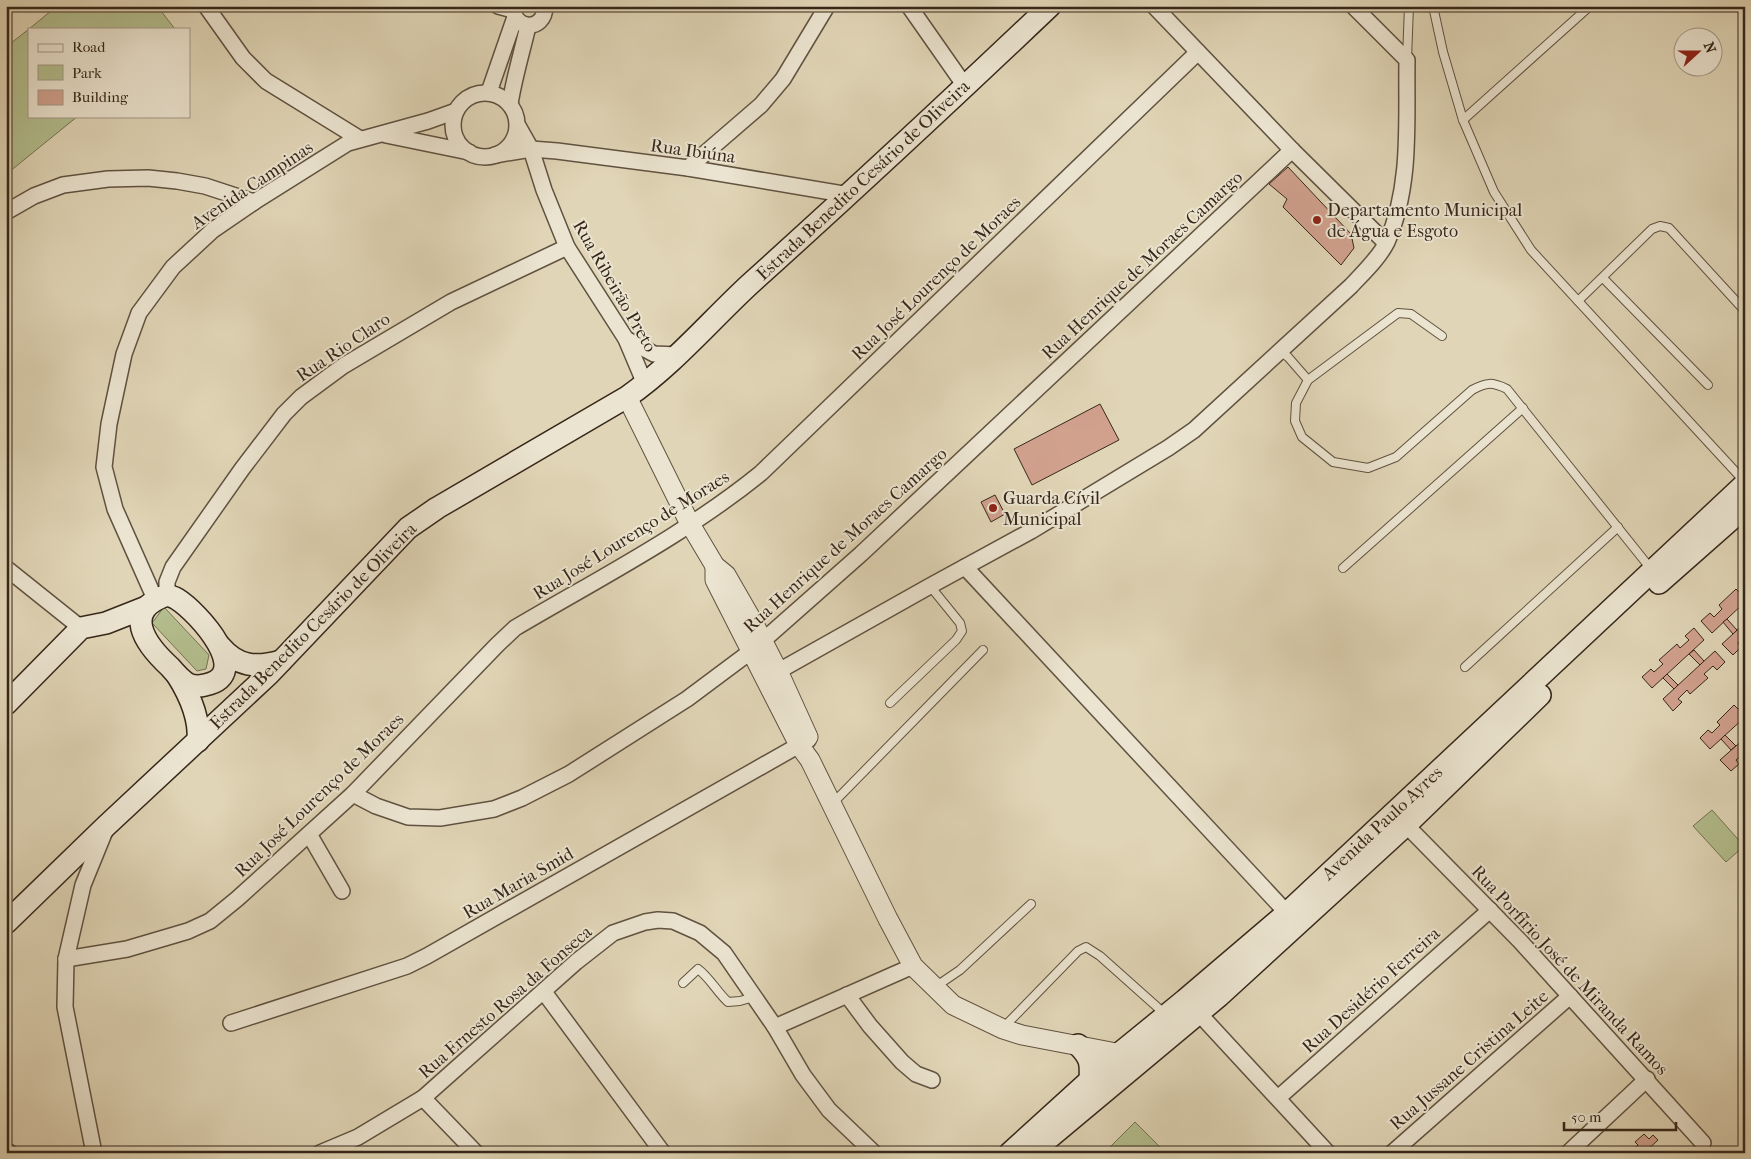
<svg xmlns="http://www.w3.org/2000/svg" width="1751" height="1159" font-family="'IM FELL French Canon',serif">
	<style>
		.green { fill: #b3bd8d; stroke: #747254 }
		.building { fill: #d1a18e; stroke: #36271a }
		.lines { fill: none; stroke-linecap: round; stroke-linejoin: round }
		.service-casing { stroke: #605241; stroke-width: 10 }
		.minor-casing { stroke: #605241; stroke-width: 18 }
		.tertiary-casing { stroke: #605241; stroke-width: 21 }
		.secondary-casing { stroke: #36271a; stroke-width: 24 }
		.service { stroke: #ebe4d0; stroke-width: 8 }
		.minor { stroke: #ebe4d0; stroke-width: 15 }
		.tertiary { stroke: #ebe4d0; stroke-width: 19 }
		.secondary { stroke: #ebe4d0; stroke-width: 21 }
		.poi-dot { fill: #8f2418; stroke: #ebe4d0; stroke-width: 2 }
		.labels { text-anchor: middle; stroke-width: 4; stroke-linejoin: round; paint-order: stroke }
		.street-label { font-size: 18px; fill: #36271a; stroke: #ebe4d0 }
		.poi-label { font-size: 18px; fill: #36271a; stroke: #ebe4d0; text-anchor: start }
	</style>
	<rect width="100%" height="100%" fill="#e0d5b6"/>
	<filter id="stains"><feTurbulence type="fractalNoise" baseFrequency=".004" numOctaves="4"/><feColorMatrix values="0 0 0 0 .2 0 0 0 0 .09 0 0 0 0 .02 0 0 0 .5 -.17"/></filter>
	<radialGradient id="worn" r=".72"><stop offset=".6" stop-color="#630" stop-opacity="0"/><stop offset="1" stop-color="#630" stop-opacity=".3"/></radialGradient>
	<g class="green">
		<path d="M57,6H157L175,29H29Z"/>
		<path d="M29,29V116H78L9,172L6,169V47Z"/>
		<path d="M164,607L209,655L206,669L197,671L152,623Z"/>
		<path d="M1712,810L1744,846L1726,862L1693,826Z"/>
		<path d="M1135,1122L1166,1153H1104Z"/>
	</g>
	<g class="building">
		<path d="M1288,167L1351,234L1354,248L1341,265L1283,207L1287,199L1269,184Z"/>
		<path d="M1100,404L1119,440L1032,485L1014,449Z"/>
		<path d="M995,495L1005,514L991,522L981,502Z"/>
		<path d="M1745,588V602L1712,633L1701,621L1710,613L1714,617L1722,609L1719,605L1736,589L1740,593Z"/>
		<path d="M1727,619L1737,630L1733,634L1723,622Z"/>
		<path d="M1745,623V637L1738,643L1741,647L1733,655L1722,644Z"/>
		<path d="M1694,628L1704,640L1652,688L1642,677L1651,669L1654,672L1663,664L1659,660L1677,644L1680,648L1689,640L1685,636Z"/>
		<path d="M1694,650L1704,661L1700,665L1689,654Z"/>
		<path d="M1715,651L1725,662L1717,670L1713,666L1704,674L1708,678L1690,694L1687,690L1678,699L1682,702L1673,711L1663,699Z"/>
		<path d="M1667,674L1678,685L1674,689L1663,678Z"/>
		<path d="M1745,703V717L1710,749L1700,738L1708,730L1712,733L1720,725L1717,722L1734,705L1738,709Z"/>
		<path d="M1725,735L1736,746L1731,750L1721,739Z"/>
		<path d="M1745,738V752L1736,760L1739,764L1731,771L1720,760Z"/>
		<path d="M1644,1134L1649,1139L1653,1135L1658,1140L1644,1153H1624L1626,1150L1629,1153L1638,1145L1635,1142Z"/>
	</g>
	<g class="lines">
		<defs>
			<g id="service">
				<path d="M1433,6L1443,52L1463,120L1494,192L1531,250L1745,482"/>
				<path d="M1407,59L1409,6"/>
				<path d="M1463,120L1590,6"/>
				<path d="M1603,278L1708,385"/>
				<path d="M1578,301L1652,229L1660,226L1669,228L1745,311"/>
				<path d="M1442,336L1411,314L1398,313L1308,380L1296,403L1295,421L1302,437L1333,462L1368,468L1396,457L1472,390C1487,382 1492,382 1507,389L1651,569"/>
				<path d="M1280,351L1288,357L1308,380"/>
				<path d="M1343,568L1523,408"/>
				<path d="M1465,667L1618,527"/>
				<path d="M890,703L956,640L962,631L960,623L930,586"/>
				<path d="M833,803L983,650"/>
				<path d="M683,983L698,969C710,978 717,992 728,1002L740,1001L754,997"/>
				<path d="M935,987L960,970L1031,904"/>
				<path d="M1004,1027L1078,951L1086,947L1100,956L1165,1014"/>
			</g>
			<g id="minor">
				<path d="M206,6L243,58L266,81L360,139"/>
				<path d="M498,6L513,10"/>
				<path d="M514,6C510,29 545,34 545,6"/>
				<path d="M909,6L965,86"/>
				<path d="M1154,6L1292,150L1386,243"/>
				<path d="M489,92L515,17"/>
				<circle cx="485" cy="125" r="32"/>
				<path d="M510,104C514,78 522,52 528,26"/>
				<path d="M518,126L531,149L544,190L567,247L626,339L645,384"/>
				<path d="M386,135L469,152"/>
				<path d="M495,155L531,149L557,151L688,168L849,195"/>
				<path d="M688,168L761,105L783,79L827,6"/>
				<path d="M6,212L34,196L63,185L108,179L148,178L177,181L205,186L254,202"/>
				<path d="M626,339L654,354L678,355"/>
				<path d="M965,567L1287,913"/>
				<path d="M6,568L81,628"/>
				<path d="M167,595V582L173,567L242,469L284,414L301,397L343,366L451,302L567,247"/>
				<path d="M155,599L115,509L104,467L109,424L124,354L139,313L173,267L213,230L254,202L348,143L428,121L456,111"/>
				<path d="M768,677L930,586L1031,531L1168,448L1194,430L1351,286C1363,273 1379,258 1387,242C1412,185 1406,120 1407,60L1353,6"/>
				<path d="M353,794L376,806L408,817L440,818L494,809L522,798L569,774L687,699L750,652L861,554L1292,150"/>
				<path d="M1406,825L1520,941L1703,1143"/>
				<path d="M309,834L342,891"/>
				<path d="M66,959L127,949L188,931L210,921L237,899L353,794L497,645L515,628C598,579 686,534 761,473L1198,52"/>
				<path d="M544,992L663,1153"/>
				<path d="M847,995L870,1026L902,1062L916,1074L932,1080"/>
				<path d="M1193,1007L1328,1153"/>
				<path d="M231,1023L407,966L427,956L808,740"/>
				<path d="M775,1027L913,966"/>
				<path d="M423,1098L476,1153"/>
				<path d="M1278,1098L1490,910"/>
				<path d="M6,1150L10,1153"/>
				<path d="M94,1153L65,1007L66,959L83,885L105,831"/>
				<path d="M320,1153L358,1137L423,1098L576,962L613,933L645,922L658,920L673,921L700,933L724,953L775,1027L803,1075L829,1110L874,1153"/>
				<path d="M1392,1153L1570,996"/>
				<path d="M1568,1153L1647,1079"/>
			</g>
			<g id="tertiary">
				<path d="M627,397L690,524L715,566L726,575L753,622L778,671L808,737"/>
				<path d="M715,566V580L799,745L810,760L888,919L913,966L953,1005L1003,1029L1022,1035L1132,1056"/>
			</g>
			<g id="secondary">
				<path d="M1659,583L1745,507"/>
				<path d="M167,595C170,596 174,597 177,599C198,612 255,675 205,685C201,686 194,686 190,685C183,682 175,673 170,667C145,644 121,611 167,595Z"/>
				<path d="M220,646C238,667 256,668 281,661"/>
				<path d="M177,675C189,694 200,718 198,741"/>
				<path d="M6,704L81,628L106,623L144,608"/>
				<path d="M6,923L106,826L269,674L408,528L437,508L627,397C673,365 709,322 750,284C851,193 951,100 1050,6"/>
				<path d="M1078,1045C1091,1058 1091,1063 1090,1082"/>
				<path d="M1037,1148L1219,996L1406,825L1540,695"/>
				<path d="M1010,1153L1120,1053L1185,1000L1287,913L1745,484"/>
			</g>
		</defs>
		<use href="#service" class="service-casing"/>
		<use href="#minor" class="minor-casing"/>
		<use href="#tertiary" class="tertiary-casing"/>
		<use href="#secondary" class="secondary-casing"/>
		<use href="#service" class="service"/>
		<use href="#minor" class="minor"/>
		<use href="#tertiary" class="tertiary"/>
		<use href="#secondary" class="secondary"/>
	</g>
	<g class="poi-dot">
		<circle cx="1317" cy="220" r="5"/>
		<circle cx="993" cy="508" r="5"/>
	</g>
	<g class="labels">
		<g class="street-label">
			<text transform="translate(693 151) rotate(8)" y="6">Rua Ibiúna</text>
			<text transform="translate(863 180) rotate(-43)" y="6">Estrada Benedito Cesário de Oliveira</text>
			<text transform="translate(252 185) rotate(-34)" y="6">Avenida Campinas</text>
			<text transform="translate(1142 265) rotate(-43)" y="6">Rua Henrique de Moraes Camargo</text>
			<text transform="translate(936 278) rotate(-44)" y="6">Rua José Lourenço de Moraes</text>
			<text transform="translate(615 286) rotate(60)" y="6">Rua Ribeirão Preto</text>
			<text transform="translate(343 347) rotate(-34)" y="6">Rua Rio Claro</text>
			<text transform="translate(631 535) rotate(-32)" y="6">Rua José Lourenço de Moraes</text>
			<text transform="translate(845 540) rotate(-42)" y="6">Rua Henrique de Moraes Camargo</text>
			<text transform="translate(313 626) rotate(-45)" y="6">Estrada Benedito Cesário de Oliveira</text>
			<text transform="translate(319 795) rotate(-44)" y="6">Rua José Lourenço de Moraes</text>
			<text transform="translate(1382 823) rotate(-43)" y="6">Avenida Paulo Ayres</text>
			<text transform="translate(518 883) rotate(-30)" y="6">Rua Maria Smid</text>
			<text transform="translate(1570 970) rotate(47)" y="6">Rua Porfírio José de Miranda Ramos</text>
			<text transform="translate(1371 990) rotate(-42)" y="6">Rua Desidério Ferreira</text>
			<text transform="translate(505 1002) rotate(-41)" y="6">Rua Ernesto Rosa da Fonseca</text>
			<text transform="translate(1469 1060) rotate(-41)" y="6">Rua Jussane Cristina Leite</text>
		</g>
		<g class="poi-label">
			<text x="1327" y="216">Departamento Municipal<tspan x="1327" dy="21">de Água e Esgoto</tspan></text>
			<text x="1003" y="504">Guarda Cívil<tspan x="1003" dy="21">Municipal</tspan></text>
		</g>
	</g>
	<rect width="1751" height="1159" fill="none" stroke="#e0d5b6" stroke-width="25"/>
	<rect x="8" y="8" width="1736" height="1144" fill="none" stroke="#36271a" stroke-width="2.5"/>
	<rect x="12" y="12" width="1726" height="1134" fill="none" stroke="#36271a"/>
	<rect x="28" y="28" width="162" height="90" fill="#ebe4d0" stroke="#a39887"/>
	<rect x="38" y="44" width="25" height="8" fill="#ebe4d0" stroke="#a39887"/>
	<text x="72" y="52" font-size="15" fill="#36271a">Road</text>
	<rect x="38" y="65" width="25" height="15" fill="#b3bd8d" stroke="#a39887"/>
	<text x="72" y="78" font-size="15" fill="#36271a">Park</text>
	<rect x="38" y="90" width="25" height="15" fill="#d1a18e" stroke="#a39887"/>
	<text x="72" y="102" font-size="15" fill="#36271a">Building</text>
	<g transform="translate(1698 52) rotate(69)"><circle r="24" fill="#ebe4d0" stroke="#a39887"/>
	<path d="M0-4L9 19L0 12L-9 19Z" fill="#8f2418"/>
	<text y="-8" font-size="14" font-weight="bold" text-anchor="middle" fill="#36271a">N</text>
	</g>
	<path d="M1564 1122v8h112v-8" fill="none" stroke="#36271a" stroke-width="2.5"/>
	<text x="1571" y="1122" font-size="15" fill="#36271a" stroke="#ebe4d0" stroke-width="4" paint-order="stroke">50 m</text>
	<rect width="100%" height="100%" filter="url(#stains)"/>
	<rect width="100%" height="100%" fill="url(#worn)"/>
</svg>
